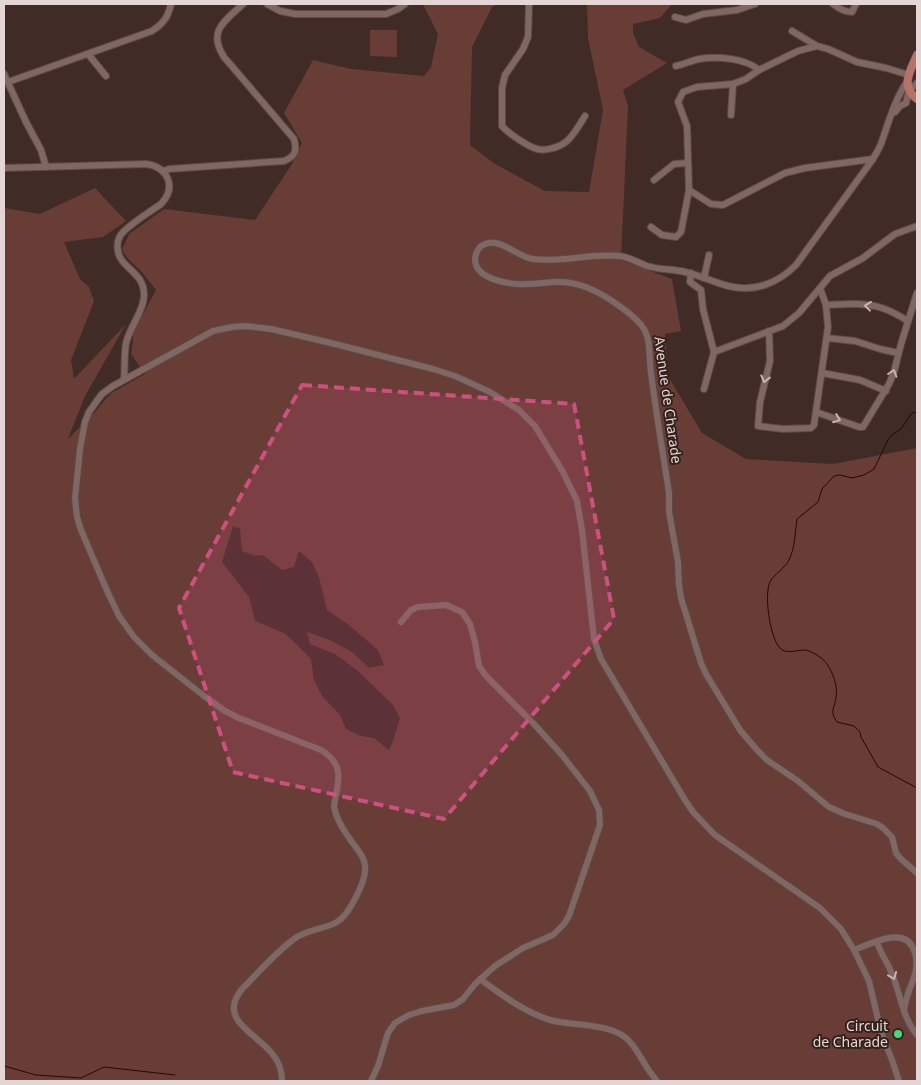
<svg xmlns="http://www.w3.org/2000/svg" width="921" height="1085" font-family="'Noto Sans',sans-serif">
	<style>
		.green { fill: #683d36; fill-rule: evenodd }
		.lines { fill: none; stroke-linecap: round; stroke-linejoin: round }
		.stream { stroke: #2b0503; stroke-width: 1 }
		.minor-casing { stroke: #5b4a47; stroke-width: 8 }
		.major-casing { stroke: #5b4a47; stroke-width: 9 }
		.minor { stroke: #806763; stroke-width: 6 }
		.major { stroke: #b47268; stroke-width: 8 }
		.oneway { stroke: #c6b5b2 }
		.marked { fill: #cc517f; fill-opacity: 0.2; stroke: #cc517f; stroke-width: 4; stroke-dasharray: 10 6; stroke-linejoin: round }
		.poi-dot { fill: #4ad778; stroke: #35211d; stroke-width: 2 }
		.labels { text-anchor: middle; stroke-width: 4; stroke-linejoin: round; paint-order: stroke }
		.street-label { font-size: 14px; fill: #e4d6d4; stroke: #35211d }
		.poi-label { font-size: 14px; fill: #e4d6d4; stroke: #35211d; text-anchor: end }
	</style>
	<rect width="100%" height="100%" fill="#402b27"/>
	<g class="green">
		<path d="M423,4H497L492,7L472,47L470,145L495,164L545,191L589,192L603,110L588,38L587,4H672L660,18L633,24V33L639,47L667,63L623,90L628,106L621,260L672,279L681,331L665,334L668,376L702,433L746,459L833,464L917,448V1081H4V208L40,214L95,188L126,221L103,237L64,242L80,279L89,287L94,301L71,360L74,379L126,324L85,396L68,439L96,411L110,394L145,374L131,354L133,342V333L156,290L142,272L129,260L122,250L129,234L164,209L255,220L292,164L302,143L284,113L313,60L351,69L424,76L431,67L438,34ZM233,526L240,529L242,551L255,556L263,555L282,570L294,567L299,551L312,562L319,577L327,610L349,625L378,650L384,665L369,668L352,652L330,640L307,632L310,644L335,654L357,670L393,705L400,718L393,741L389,750L374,738L361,736L346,729L340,715L322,696L314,680L311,659L292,640L284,633L255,621L249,597L222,562Z"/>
		<path d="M370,30H397V57L370,56Z"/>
	</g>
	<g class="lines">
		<g class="stream">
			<path d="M917,412L912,413L901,429L892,435L888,440L874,469L864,475L852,478L840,475L834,476L822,489L818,502L797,519C795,533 795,548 789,560C784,569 776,573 771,580C763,592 770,636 779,647C785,655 796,650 805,650C812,651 823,658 827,664C833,673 838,686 836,697C835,708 829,711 837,722L854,726L860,732L861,737L878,767L917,788"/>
			<path d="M4,1066L36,1075L81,1078L104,1067L175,1075"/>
		</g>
		<defs>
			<g id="minor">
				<path d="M267,4L280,11L295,14H386L398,9L405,4"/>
				<path d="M529,4L528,37L523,49L505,75L502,88V126C508,133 526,145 534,148C543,152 559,148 567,141C574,135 580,124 585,116"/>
				<path d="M833,4C838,8 845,12 852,12L856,4"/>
				<path d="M675,17L686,20L703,14L737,10L755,4"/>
				<path d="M792,31L817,46L828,49L857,62L886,68L909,75"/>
				<path d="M88,54L106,76"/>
				<path d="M676,66C684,64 691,61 699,59C717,56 745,58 759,70"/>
				<path d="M4,74L26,122L41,150L46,167"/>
				<path d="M8,82L152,31C164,23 168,17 171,4"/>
				<path d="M907,82C895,99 889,121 882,141C880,148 876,153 873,159L796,265C778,283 754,293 728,286C713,282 699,275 685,272C673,269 660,270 647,266C638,263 630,257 619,256C590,253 561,263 533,259C516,257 497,233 480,247C476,252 474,259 476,265C481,280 512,285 526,284C541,284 556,280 571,283C583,285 596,291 606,297C618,305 637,317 644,329C651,341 649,359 651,373C656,413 663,453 669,493V512L678,562L679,585L681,598L701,663L706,674L740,730L757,750L767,760L798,781L829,807L845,814L877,824L883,828L892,837L896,853L901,859L917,873"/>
				<path d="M895,112L900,106L906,103L909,91L917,83"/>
				<path d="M731,115L733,84"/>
				<path d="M4,168L146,164C168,167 177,187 161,204C150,212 126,226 120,236C116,243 117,253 121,259C126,267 135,272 140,280C153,302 131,322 126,343C124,355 125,367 124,379"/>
				<path d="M163,171L169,169L284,161C296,156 297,150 294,139L224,57C207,31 225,21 243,4"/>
				<path d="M654,180L674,164L688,163"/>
				<path d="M689,190L711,204L723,205L785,173L805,168L873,159"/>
				<path d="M651,227L662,235L676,237L681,232L689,190L687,126L678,102L683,92L697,87L733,84L746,79L759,70L798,51L817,46"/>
				<path d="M691,273L690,282L701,290L703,309L714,352L704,389"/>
				<path d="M704,278L709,255"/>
				<path d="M826,305C844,304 864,302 882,308C891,311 900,316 908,321"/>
				<path d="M769,331L770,361L760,402L758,426L783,429L811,428L814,425L828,327L826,305L820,288"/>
				<path d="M827,338L855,341L880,349L898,353"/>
				<path d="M714,352L783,326L799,313L830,276L863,258L895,234L917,226"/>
				<path d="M822,373L860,380L886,391"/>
				<path d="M816,412L859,427H863L889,384L894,372L901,344L917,293"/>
				<path d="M877,942C880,953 888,963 892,974C901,995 902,1017 917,1035"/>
				<path d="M854,950C870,944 903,926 913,948C917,956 917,966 915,974C911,987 905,998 904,1011"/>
				<path d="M480,979C502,995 524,1012 550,1020C574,1026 601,1023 622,1035C633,1042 639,1055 646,1066C649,1071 653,1076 657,1081"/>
				<path d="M282,1081C282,1072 280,1064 274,1056C259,1034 216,1021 242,989C259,972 275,953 294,939C307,929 323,930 337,922C349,915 367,880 365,866C365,858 359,852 355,846C346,834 336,820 334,806C338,782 346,765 321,750L239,718L225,711L204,696L152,655L134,637L119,616L108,593L81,530L77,517L75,498L80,449L85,422L89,412L96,402L102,394L113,386L213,331L232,327L246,326L271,329L331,343L433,369L455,376L490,392L519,410L535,426L563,472L577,501L582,530L594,639L601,659L685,800L693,812L715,835L820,908L841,929L854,950L869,981L881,1032L892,1060L899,1081"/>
				<path d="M371,1081L378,1066L388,1033L395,1023L409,1015L422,1011L454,1005L463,999L475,984L495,966L523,948L553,935L564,924L569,916L600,825L599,810L590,791L562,755L534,724L486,676L479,666L475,642L470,624L462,612L446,605L418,607L411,610L401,622"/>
			</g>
			<path id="major" d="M917,55C910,71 900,86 917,99"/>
		</defs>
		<use href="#minor" class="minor-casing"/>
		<use href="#major" class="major-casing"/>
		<use href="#minor" class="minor"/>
		<use href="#major" class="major"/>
	</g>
	<defs><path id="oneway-chevron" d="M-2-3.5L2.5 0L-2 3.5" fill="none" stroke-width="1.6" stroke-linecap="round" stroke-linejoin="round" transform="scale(1.25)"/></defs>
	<g class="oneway">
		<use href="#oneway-chevron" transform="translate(868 306) rotate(-173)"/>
		<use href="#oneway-chevron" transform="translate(893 373) rotate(-72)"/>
		<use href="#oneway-chevron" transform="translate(765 379) rotate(104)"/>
		<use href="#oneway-chevron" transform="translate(837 419) rotate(21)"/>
		<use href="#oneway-chevron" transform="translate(893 976) rotate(68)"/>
	</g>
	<path class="marked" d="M302,385L574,404L614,619L444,819L233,772L179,608Z"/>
	<circle class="poi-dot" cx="898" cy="1034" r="5"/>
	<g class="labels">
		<g class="street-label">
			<text transform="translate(668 400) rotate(82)" y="5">Avenue de Charade</text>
		</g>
		<g class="poi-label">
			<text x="888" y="1031">Circuit<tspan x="888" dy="16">de Charade</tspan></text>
		</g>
	</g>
	<rect width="921" height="1085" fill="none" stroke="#e4d6d4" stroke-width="10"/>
</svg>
